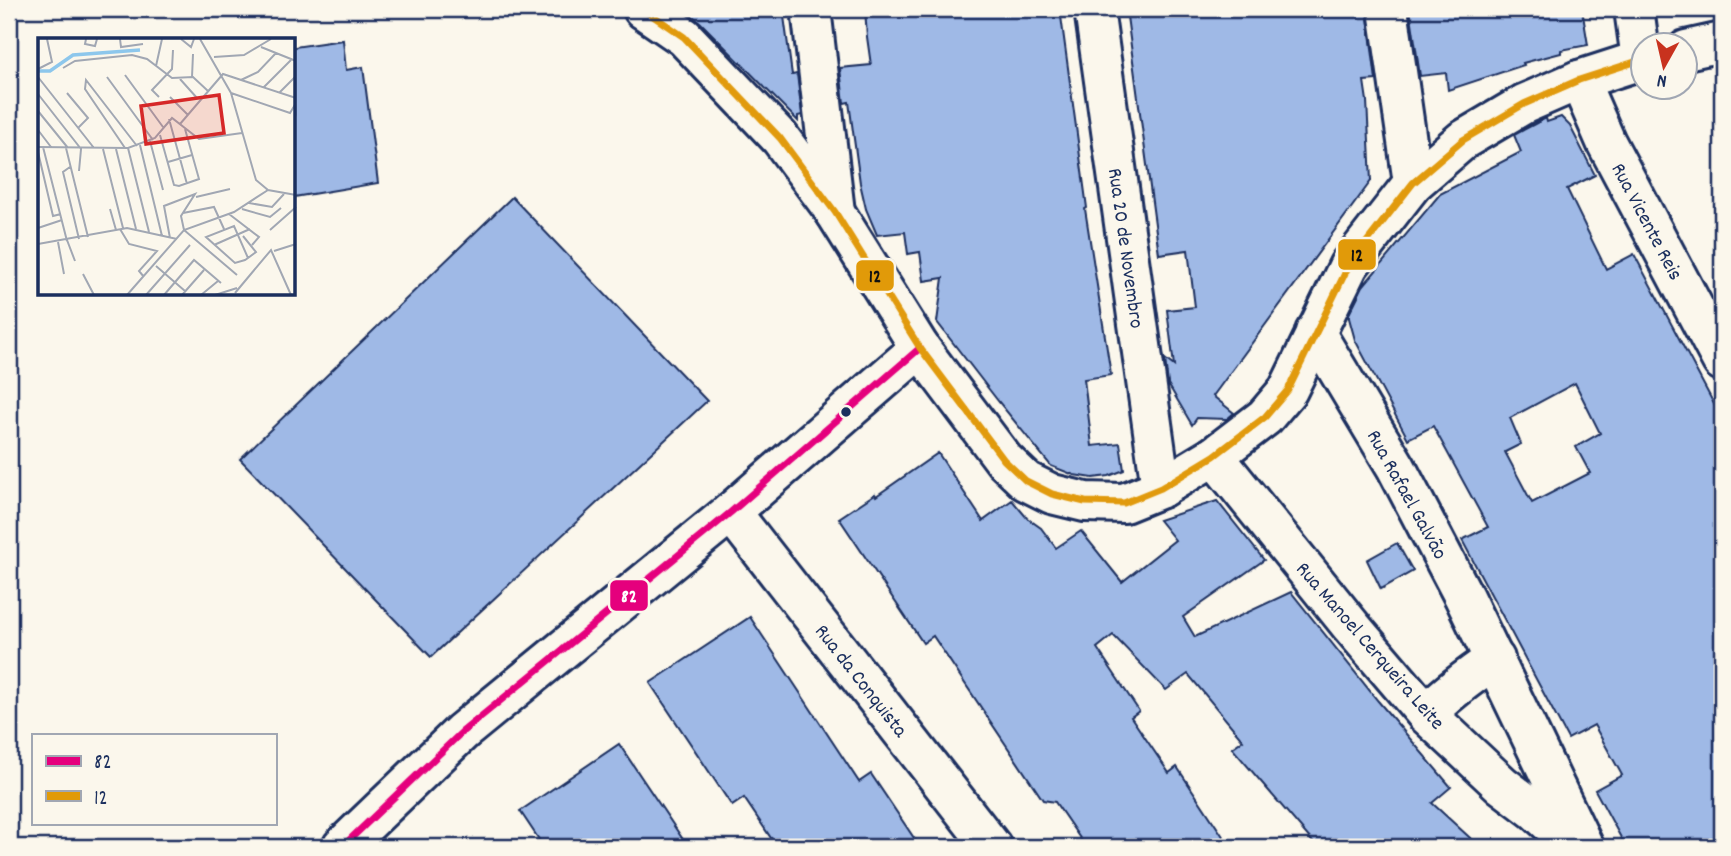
<svg xmlns="http://www.w3.org/2000/svg" width="1731" height="856" font-family="Dekko,sans-serif">
	<style>
		.building { fill: #9fb9e6; stroke: #1b2f5e; stroke-width: 2; fill-rule: evenodd }
		.lines { fill: none; stroke-linecap: round; stroke-linejoin: round }
		.minor-casing { stroke: #1b2f5e; stroke-width: 44 }
		.tertiary-casing { stroke: #1b2f5e; stroke-width: 44 }
		.minor { stroke: #fbf7ec; stroke-width: 38 }
		.tertiary { stroke: #fbf7ec; stroke-width: 38 }
		.bus-1-casing { stroke: #fbf7ec; stroke-width: 12 }
		.bus-2-casing { stroke: #fbf7ec; stroke-width: 12 }
		.bus-1 { stroke: #e5007d; stroke-width: 7 }
		.bus-2 { stroke: #e19a09; stroke-width: 7 }
		.bus-dot { fill: #1b2f5e; stroke: #fbf7ec; stroke-width: 2.5 }
		.labels { text-anchor: middle; stroke-width: 6; stroke-linejoin: round; paint-order: stroke }
		.street-label { font-size: 21px; fill: #1b2f5e; stroke: #fbf7ec }
		.inset-river { fill: none; stroke: #8dc7ec; stroke-width: 3.5 }
		.inset-road { fill: none; stroke: #a1a7b3; stroke-width: 2 }
		.view { fill: #d62828; fill-opacity: 0.15; stroke: #d62828; stroke-width: 3.5 }
		.inset-edge { fill: none; stroke: #1b2f5e; stroke-width: 3.5 }
		.line-badge { stroke: #fbf7ec; stroke-width: 2.5 }
		.badge-label { font-size: 19px; text-anchor: middle; font-weight: bold; fill: #fff }
		.pale-badge-label { font-size: 19px; text-anchor: middle; font-weight: bold; fill: #111 }
	</style>
	<rect width="100%" height="100%" fill="#fbf7ec"/>
	<filter id="ink" filterUnits="userSpaceOnUse"><feTurbulence type="fractalNoise" baseFrequency=".0143" numOctaves="2"/><feDisplacementMap in="SourceGraphic" scale="14" xChannelSelector="R" yChannelSelector="G"/><feConvolveMatrix kernelMatrix="1 2 1 2 8 2 1 2 1" color-interpolation-filters="sRGB"/></filter>
	<g filter="url(#ink)">
		<g class="building">
			<path d="M684,9H783L792,75L797,74L802,115L798,116V121L700,22Z"/>
			<path d="M865,9H1060L1087,208L1085,209L1111,375L1084,379L1092,446L1120,443L1124,470L1109,476L1093,478L1074,475L1051,466L998,401L937,322L943,278L924,281L920,252L908,254L905,232L877,235L866,209L860,183L849,102L844,103L840,68L871,65L867,37Z"/>
			<path d="M1126,9H1367L1376,80L1364,81L1367,101L1371,181L1213,396L1234,413L1227,419L1197,418L1192,425L1168,384L1165,359L1174,366L1167,310L1195,307L1188,250L1159,254Z"/>
			<path d="M1410,9H1582L1588,45L1561,50V53L1523,63L1524,65L1448,90L1446,73L1420,76Z"/>
			<path d="M343,40L346,70L363,67L378,183L294,197V47Z"/>
			<path d="M1561,117L1570,126L1595,175L1567,189L1606,269L1634,254L1722,419V847H1626L1595,790L1622,775L1594,725L1568,739L1462,540L1488,527L1433,426L1408,439L1355,340L1349,318V314L1363,286L1440,194L1521,152L1514,135L1546,118L1547,122ZM1575,383L1600,433L1576,447L1590,473L1532,503L1505,452L1521,444L1510,418Z"/>
			<path d="M512,197L707,401L431,657L240,459Z"/>
			<path d="M938,453L983,521L1012,500L1027,518L1041,528L1056,548L1081,531L1122,582L1175,540L1159,520L1217,501L1264,560L1183,617L1195,637L1291,592L1378,701L1451,787L1432,803L1480,847H1317L1232,748L1243,740L1188,674L1166,690L1113,635L1097,648L1139,711L1131,717L1169,773L1177,767L1230,847H1086L1055,802L1043,800L933,636L923,643L839,518L875,494L876,496Z"/>
			<path d="M1397,543L1413,571L1381,589L1367,560Z"/>
			<path d="M750,617L859,782L871,774L920,847H777L744,798L732,806L650,683Z"/>
			<path d="M619,744L688,847H544L520,811Z"/>
		</g>
		<g class="lines">
			<defs>
				<g id="minor">
					<path d="M811,9L835,212"/>
					<path d="M1094,9L1161,488"/>
					<path d="M1388,9L1413,183"/>
					<path d="M1634,9L1641,59"/>
					<path d="M1579,80L1606,142L1722,361"/>
					<path d="M1315,332L1396,467L1464,597L1584,847"/>
					<path d="M1214,456L1351,626L1426,714L1502,785L1535,810L1575,846"/>
					<path d="M731,512L992,847"/>
					<path d="M1426,714C1447,693 1470,676 1495,659"/>
					<path d="M342,847L462,732L731,512L920,348"/>
				</g>
				<g id="tertiary">
					<path d="M643,9L684,37L780,138L835,212L920,348L1004,460L1026,481L1052,494L1085,502L1124,503L1161,488L1214,456L1265,417L1288,390L1349,265L1413,183L1463,140L1524,104L1579,80L1644,59"/>
					<path d="M1686,50L1722,42"/>
				</g>
			</defs>
			<use href="#minor" class="minor-casing"/>
			<use href="#tertiary" class="tertiary-casing"/>
			<use href="#minor" class="minor"/>
			<use href="#tertiary" class="tertiary"/>
			<defs>
				<path id="bus-1" d="M342,847L462,732L731,512L920,348"/>
				<path id="bus-2" d="M643,9L684,37L780,138L835,212L920,348L1004,460L1026,481L1052,494L1085,502L1124,503L1161,488L1214,456L1265,417L1288,390L1349,265L1413,183L1463,140L1524,104L1579,80L1644,59"/>
			</defs>
			<use href="#bus-1" class="bus-1-casing"/>
			<use href="#bus-2" class="bus-2-casing"/>
			<use href="#bus-1" class="bus-1"/>
			<use href="#bus-2" class="bus-2"/>
		</g>
	</g>
	<circle class="bus-dot" cx="846" cy="412" r="6"/>
	<g class="labels">
		<g class="street-label">
			<text transform="translate(1648 221) rotate(62)" y="7">Rua Vicente Reis</text>
			<text transform="translate(1127 248) rotate(82)" y="7">Rua 20 de Novembro</text>
			<text transform="translate(1408 494) rotate(61)" y="7">Rua Rafael Galvão</text>
			<text transform="translate(1371 645) rotate(49)" y="7">Rua Manoel Cerqueira Leite</text>
			<text transform="translate(862 680) rotate(52)" y="7">Rua da Conquista</text>
		</g>
	</g>
	<g transform="translate(38 38)">
		<rect width="257" height="257" fill="#fbf7ec"/>
		<path class="inset-river" d="M0,33H12L35,17L102,12"/>
		<path class="inset-road" d="M48,1L47,6L57,8L59,1M82,1L83,9L105,6M143,1L153,9L156,1M162,1L193,55L218,142L230,152L258,157M223,9L258,23M176,19L206,17L233,1M118,28L124,1M25,30L37,23L94,17L109,21L134,40L155,39L170,53M0,31L14,24L9,1M87,37L125,89M0,39L56,110M69,39L115,102M154,39L155,16M142,41L159,60M203,42L220,34L238,15M226,49L253,22M242,54L258,38M29,55L50,80L40,90M193,55L252,75L258,65M0,56L43,111L41,133M121,59L114,52L134,31L135,12M132,59L150,77M0,73L30,110M131,81L149,146M142,86L185,36L258,60M0,92L13,109M122,97L136,147L141,148L161,141L147,91M112,103L125,152M102,107L124,198M0,109L90,110L117,100L134,80L161,101L204,95M5,109L29,203M28,110L50,199M87,110L47,51L48,42L99,108M90,110L111,194M65,111L85,190M78,111L98,191M0,114L15,178L23,176M130,124L154,117M32,129L25,134L41,201M158,159L192,151M211,165L234,169L246,156M72,171L78,192M204,171L232,179L243,170M145,175L176,169L186,191M191,176L221,199L214,207M0,190L24,182M82,191L91,206L119,213L101,233L106,239M232,192L258,169M205,198L218,214L210,220L207,222L197,225L168,199L196,188L210,220M132,200L126,168L157,156L143,178L146,192L199,237M29,202L37,223M20,204L26,236M0,206L89,190L139,201M176,207L212,191M236,213L258,206M118,228L147,253M45,236L56,257M197,255L233,212L253,257M89,257L146,192L196,174L230,152M108,257L152,207M126,257L156,222L183,245M144,257L166,232M163,257L180,243M177,257L199,250"/>
		<path class="view" d="M181,57L186,95L108,106L103,68Z"/>
		<rect width="257" height="257" class="inset-edge"/>
	</g>
	<g class="line-badge">
		<rect x="1337" y="238" width="40" height="33" rx="7" fill="#e19a09"/>
		<rect x="855" y="259" width="40" height="33" rx="7" fill="#e19a09"/>
		<rect x="609" y="579" width="40" height="33" rx="7" fill="#e5007d"/>
	</g>
	<g class="badge-label">
		<text x="629" y="602">82</text>
	</g>
	<g class="pale-badge-label">
		<text x="1357" y="261">12</text>
		<text x="875" y="282">12</text>
	</g>
	<rect width="1731" height="856" fill="none" stroke="#fbf7ec" stroke-width="35"/>
	<rect x="18" y="18" width="1696" height="821" fill="none" stroke="#1b2f5e" stroke-width="2.5" filter="url(#ink)"/>
	<rect x="32" y="734" width="245" height="91" fill="#fbf7ec" stroke="#a1a7b3" stroke-width="2"/>
	<rect x="46" y="756" width="35" height="10" fill="#e5007d" stroke="#a1a7b3" stroke-width="2"/>
	<text x="94" y="768" font-size="21" fill="#1b2f5e">82</text>
	<rect x="46" y="791" width="35" height="10" fill="#e19a09" stroke="#a1a7b3" stroke-width="2"/>
	<text x="94" y="804" font-size="21" fill="#1b2f5e">12</text>
	<g transform="translate(1664 66) rotate(188)"><circle r="33" fill="#fbf7ec" stroke="#a1a7b3" stroke-width="2"/>
	<path d="M0-5L12 26L0 18L-12 26Z" fill="#c8321e"/>
	<text y="-10" font-size="19" font-weight="bold" text-anchor="middle" fill="#1b2f5e">N</text>
	</g>
</svg>
